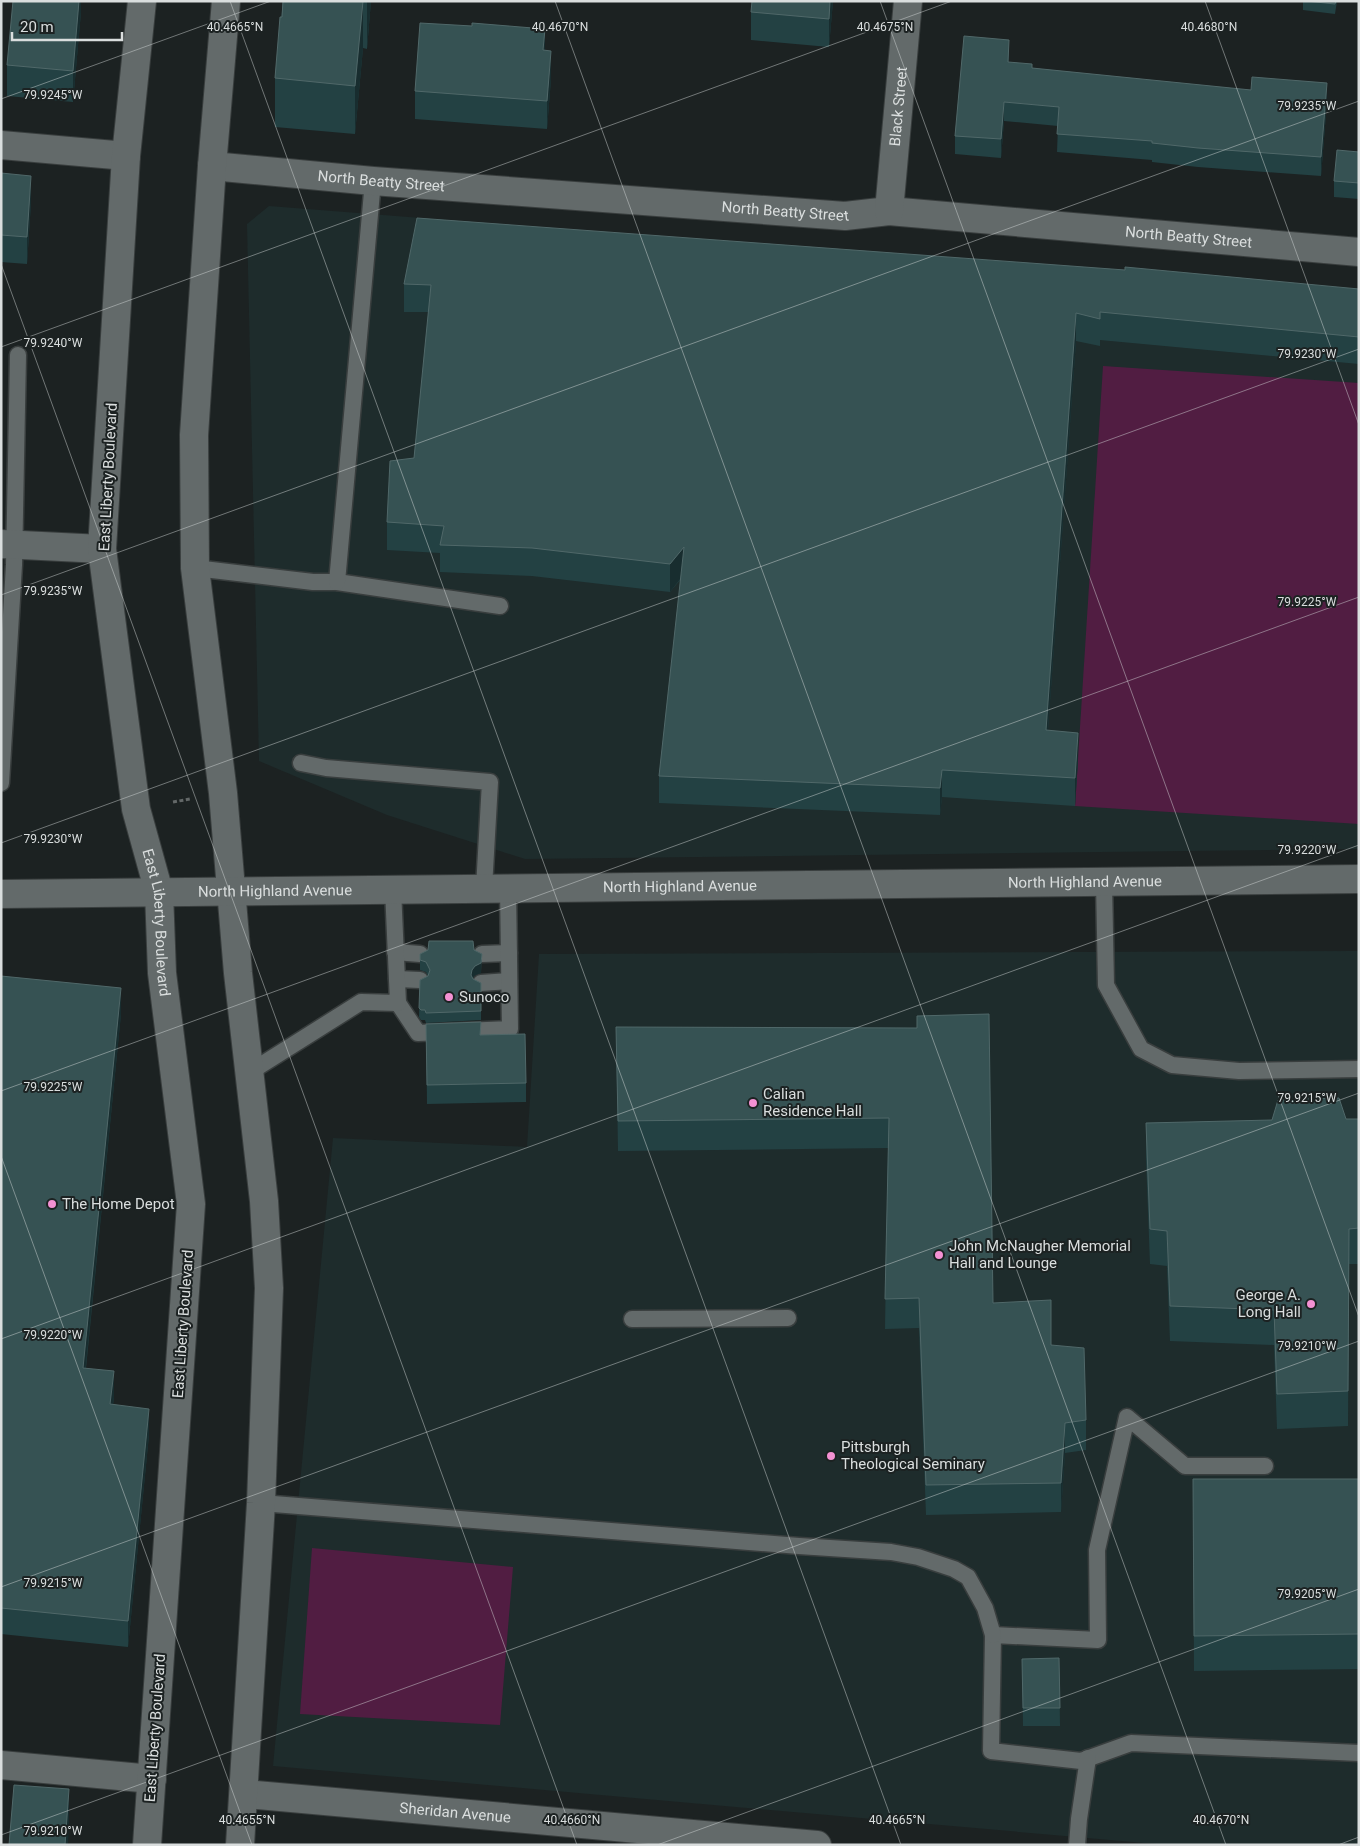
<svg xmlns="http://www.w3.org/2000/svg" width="1360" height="1846" font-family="Roboto,sans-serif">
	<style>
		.built { fill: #1e2c2c }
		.green { fill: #511d42 }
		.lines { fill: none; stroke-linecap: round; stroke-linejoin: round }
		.service-casing { stroke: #393e3e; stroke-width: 19 }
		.minor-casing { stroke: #393e3e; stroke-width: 30 }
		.secondary-casing { stroke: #393e3e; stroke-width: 30 }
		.path { stroke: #636868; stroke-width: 3; stroke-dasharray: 4 2.5; stroke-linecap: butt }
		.service { stroke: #636a6a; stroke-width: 16 }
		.minor { stroke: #636a6a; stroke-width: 28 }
		.secondary { stroke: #636a6a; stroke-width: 28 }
		.wall { fill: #234143 }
		.shaded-wall { fill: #182d2f }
		.building { fill: #365253; stroke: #506869 }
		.ticks { fill: none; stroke: #dadede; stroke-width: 1; stroke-opacity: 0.45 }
		.poi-dot { fill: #f491d3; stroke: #1c2222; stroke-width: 2 }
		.labels { text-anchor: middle; stroke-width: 4; stroke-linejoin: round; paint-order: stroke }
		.street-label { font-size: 15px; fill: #dadede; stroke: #1c2222 }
		.poi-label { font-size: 15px; fill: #dadede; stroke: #1c2222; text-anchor: start }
		.ticks-label { font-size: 12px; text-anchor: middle; fill: #dadede; stroke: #1c2222; stroke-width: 4; stroke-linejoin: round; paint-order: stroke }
	</style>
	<rect width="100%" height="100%" fill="#1c2222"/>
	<g class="built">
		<path d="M269,206L1359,292V849L525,859L387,815L259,761L247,224Z"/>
		<path d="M1359,951V1845H1167L273,1766L333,1138L527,1147L539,954Z"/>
	</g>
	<g class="green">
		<path d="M1103,366L1359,383V824L1075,806Z"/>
		<path d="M312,1548L513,1567L500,1725L300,1714Z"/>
	</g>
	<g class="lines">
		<defs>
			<g id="service">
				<path d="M195,568L313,582H337L500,606"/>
				<path d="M337,582L373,181"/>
				<path d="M301,763L326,768L490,782L484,888"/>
				<path d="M1,783L14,565L18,355"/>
				<path d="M1104,882L1106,985L1141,1049L1172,1065L1239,1071L1359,1069"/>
				<path d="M395,952L420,954"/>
				<path d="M482,954L509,953"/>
				<path d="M397,979L420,980"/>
				<path d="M481,983L509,981"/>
				<path d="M398,1003L418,1033L510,1029L508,888"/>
				<path d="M250,1072L361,1002L398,1003L393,889"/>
				<path d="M632,1319L788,1318"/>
				<path d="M1265,1466H1185L1127,1417L1097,1550L1098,1640L993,1635L991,1751L1081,1761L1131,1743L1359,1753"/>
				<path d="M261,1503L799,1546L891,1552L918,1557L954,1569L968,1577L985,1608L993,1635"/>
				<path d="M1077,1845L1079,1819L1088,1758"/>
			</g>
			<g id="minor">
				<path d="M1,145L126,156"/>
				<path id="s1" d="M212,166L373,181L845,216L889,211L1359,252"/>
				<path id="s2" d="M889,211L908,1"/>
				<path d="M1,544L102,549"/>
				<path d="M1,1765L152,1779"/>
				<path id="s3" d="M245,1794L817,1845"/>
			</g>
			<g id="secondary">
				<path id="s4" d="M142,1L126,156L102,549L136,809L159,892L162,973L191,1204L147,1845"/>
				<path d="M226,1L212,166L194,435L195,568L223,793L238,973L264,1201L269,1288L261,1503L240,1845"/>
				<path id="s5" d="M1,894L1359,879"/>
			</g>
		</defs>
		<use href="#service" class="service-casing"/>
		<use href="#minor" class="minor-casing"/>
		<use href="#secondary" class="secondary-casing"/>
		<path class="path" d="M173,802L190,799"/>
		<use href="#service" class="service"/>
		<use href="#minor" class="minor"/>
		<use href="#secondary" class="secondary"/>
	</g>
	<g class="wall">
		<path d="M81,1V12L73,102L7,96V65Z"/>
		<path d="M283,1H371L367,49L363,48L355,134L275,127V78Z"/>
		<path d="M833,1L829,47L751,40V12Z"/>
		<path d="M1303,1H1337L1335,14L1303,10Z"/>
		<path d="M545,51L551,79L547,129L415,119V91Z"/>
		<path d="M1009,63L1032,68L1327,101L1321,176L1198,167L1152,162V160L1057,152L1058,126L1004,121L1001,158L955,154V136Z"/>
		<path d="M1359,152V199L1334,197V181Z"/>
		<path d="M1,173L31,202L27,264L1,262Z"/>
		<path d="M404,284L1359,289V364L1100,340V346L1076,341L1048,730L1078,760L1075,806L942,797L940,815L659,803V776L681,579L670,592L532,576L440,572V553L387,550V522L414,458L429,312H404Z"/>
		<path d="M474,950L482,954L481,973L475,975L473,978V979L481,983V1020L426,1023L425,1020H421L419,1017L420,980L428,976L426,972L420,970V954Z"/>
		<path d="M1,976L121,1014L86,1368L114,1397L113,1405L149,1435L128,1647L1,1634Z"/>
		<path d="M426,1024L481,1035L526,1083V1102L427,1104Z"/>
		<path d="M616,1027L917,1028L993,1303L1051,1345L1086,1420V1450L1065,1453L1061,1512L926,1515L919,1328L885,1329L888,1148L618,1151Z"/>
		<path d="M1346,1119H1359V1264H1349L1348,1426L1277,1429L1274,1345L1170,1341L1167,1266L1150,1264L1146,1158V1123Z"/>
		<path d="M1193,1479H1359V1669L1194,1671Z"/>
		<path d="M1059,1658L1060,1726H1023L1022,1659Z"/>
	</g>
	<g class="shaded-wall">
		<path d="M79,1H81V12L73,102V71Z"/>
		<path d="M363,1V48L355,134V86Z"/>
		<path d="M367,1H371L367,49Z"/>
		<path d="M830,1H833L829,47V19Z"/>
		<path d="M545,29V56L543,50Z"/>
		<path d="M1009,40V59L1008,81V62Z"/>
		<path d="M551,51V79L547,129V101Z"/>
		<path d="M1327,83V101L1321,176V157Z"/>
		<path d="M1004,102V121L1001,158V139Z"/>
		<path d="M31,176V202L27,264V237Z"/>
		<path d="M1076,313V341L1046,757V730Z"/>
		<path d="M684,547V574L670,592V564Z"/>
		<path d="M1078,733V760L1075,806V778Z"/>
		<path d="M942,770V797L940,815V788Z"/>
		<path d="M481,963V973L475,975L472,979L471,975L472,970L475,966Z"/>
		<path d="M121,988V1014L83,1394V1368Z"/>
		<path d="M114,1371V1397L110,1430V1404Z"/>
		<path d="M149,1409V1435L128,1647V1621Z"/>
		<path d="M1065,1423V1453L1061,1512V1483Z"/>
		<path d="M69,1789V1823L68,1845H65Z"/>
	</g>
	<g class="building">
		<path d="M13,1H79L73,71L7,65Z"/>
		<path d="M283,1H363L355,86L275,78L280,17H282Z"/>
		<path d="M752,1H830L829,19L751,12Z"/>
		<path d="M1306,1H1336L1335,4Z"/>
		<path d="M420,23L472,26V23L545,29L543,50L551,51L547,101L415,91Z"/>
		<path d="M964,36L1009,40L1008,62L1032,64V68L1251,90L1252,77L1327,83L1321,157L1198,148L1152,143V141L1057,134L1059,107L1004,102L1001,139L955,136Z"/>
		<path d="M1337,150L1359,152V183L1334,181Z"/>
		<path d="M1,173L31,176L27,237L1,235Z"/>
		<path d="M417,218L1125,270V267L1359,289V337L1100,312V319L1076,313L1046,730L1078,733L1075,778L942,770L940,788L659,776L684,547L670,564L532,548L440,545L444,526L387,522L390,461L414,458L431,285L404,284Z"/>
		<path d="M429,941H473L474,950L482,954L481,963L475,966L472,970L471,975L473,979L481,983V1011L426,1013L425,1010H421L419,1008L420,980L428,976L430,970L426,962L420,960V954L428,950Z"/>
		<path d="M1,976L121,988L83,1368L114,1371L110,1404L149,1409L128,1621L1,1608Z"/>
		<path d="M989,1014L993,1303L1051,1300V1345L1084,1348L1086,1420L1065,1423L1061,1483L926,1485L919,1298L885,1299L889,1118L618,1121L616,1027L917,1028V1016Z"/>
		<path d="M481,1022L480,1035L525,1034L526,1083L427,1085L426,1024Z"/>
		<path d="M1339,1098L1346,1119H1359V1228L1349,1229L1348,1391L1277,1394L1274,1310L1170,1306L1167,1231L1150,1229L1146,1123L1272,1120L1278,1100Z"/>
		<path d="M1193,1479H1359V1634L1194,1636Z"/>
		<path d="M1059,1658L1060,1708H1023L1022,1659Z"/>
		<path d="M14,1785L69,1789L65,1845H9Z"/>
	</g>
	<path class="ticks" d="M230,1L901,1845M555,1L1226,1845M880,1L1359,1317M1205,1L1359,425M1,99L271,1M1,264L577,1845M1,347L952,1M1,595L1359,101M1,843L1359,349M1,1091L1359,597M1,1156L252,1845M1,1339L1359,845M1,1587L1359,1093M1,1835L1359,1341M657,1845L1359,1589M1338,1845L1359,1837"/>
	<g class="poi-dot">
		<circle cx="449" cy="997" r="5"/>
		<circle cx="753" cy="1103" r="5"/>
		<circle cx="52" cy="1204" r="5"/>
		<circle cx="939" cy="1255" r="5"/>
		<circle cx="1311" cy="1304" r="5"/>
		<circle cx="831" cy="1456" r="5"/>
	</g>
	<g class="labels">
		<g class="street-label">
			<text dy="5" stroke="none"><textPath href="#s2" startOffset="105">Black Street</textPath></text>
			<text dy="5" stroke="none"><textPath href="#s1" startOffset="170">North Beatty Street</textPath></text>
			<text dy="5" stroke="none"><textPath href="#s1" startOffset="575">North Beatty Street</textPath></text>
			<text dy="5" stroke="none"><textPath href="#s1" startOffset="980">North Beatty Street</textPath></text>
			<text transform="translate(108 477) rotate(-87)" y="5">East Liberty Boulevard</text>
			<text dy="5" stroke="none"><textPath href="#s5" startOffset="1084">North Highland Avenue</textPath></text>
			<text dy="5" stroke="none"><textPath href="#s5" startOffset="679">North Highland Avenue</textPath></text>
			<text dy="5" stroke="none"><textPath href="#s5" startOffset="274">North Highland Avenue</textPath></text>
			<text dy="5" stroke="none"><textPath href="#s4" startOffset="928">East Liberty Boulevard</textPath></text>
			<text transform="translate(183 1324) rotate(-86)" y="5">East Liberty Boulevard</text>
			<text transform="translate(155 1728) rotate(-86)" y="5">East Liberty Boulevard</text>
			<text dy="5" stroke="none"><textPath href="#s3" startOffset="211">Sheridan Avenue</textPath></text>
		</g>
		<g class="poi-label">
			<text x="459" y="1002">Sunoco</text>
			<text x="763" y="1099">Calian<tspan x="763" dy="17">Residence Hall</tspan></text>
			<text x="62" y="1209">The Home Depot</text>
			<text x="949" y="1251">John McNaugher Memorial<tspan x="949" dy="17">Hall and Lounge</tspan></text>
			<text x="1301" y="1300" text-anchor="end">George A.<tspan x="1301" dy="17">Long Hall</tspan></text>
			<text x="841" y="1452">Pittsburgh<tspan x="841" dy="17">Theological Seminary</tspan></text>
		</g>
	</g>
	<g class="ticks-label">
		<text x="885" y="31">40.4675°N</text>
		<text x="1209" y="31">40.4680°N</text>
		<text x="235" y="31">40.4665°N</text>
		<text x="560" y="31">40.4670°N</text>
		<text x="53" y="99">79.9245°W</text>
		<text x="1307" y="110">79.9235°W</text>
		<text x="53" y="347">79.9240°W</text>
		<text x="1307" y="358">79.9230°W</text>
		<text x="53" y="595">79.9235°W</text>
		<text x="1307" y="606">79.9225°W</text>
		<text x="53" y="843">79.9230°W</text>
		<text x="1307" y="854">79.9220°W</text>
		<text x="53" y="1091">79.9225°W</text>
		<text x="1307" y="1102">79.9215°W</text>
		<text x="53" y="1339">79.9220°W</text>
		<text x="1307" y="1350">79.9210°W</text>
		<text x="53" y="1587">79.9215°W</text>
		<text x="1307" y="1598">79.9205°W</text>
		<text x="247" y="1824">40.4655°N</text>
		<text x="572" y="1824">40.4660°N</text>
		<text x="897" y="1824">40.4665°N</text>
		<text x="1221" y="1824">40.4670°N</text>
		<text x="53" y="1835">79.9210°W</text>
	</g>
	<rect width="1360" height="1846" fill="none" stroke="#dadede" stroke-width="5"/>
	<path d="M12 32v8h110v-8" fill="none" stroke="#dadede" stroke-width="2.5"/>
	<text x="20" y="32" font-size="15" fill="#dadede" stroke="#1c2222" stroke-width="4" paint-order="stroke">20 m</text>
</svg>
